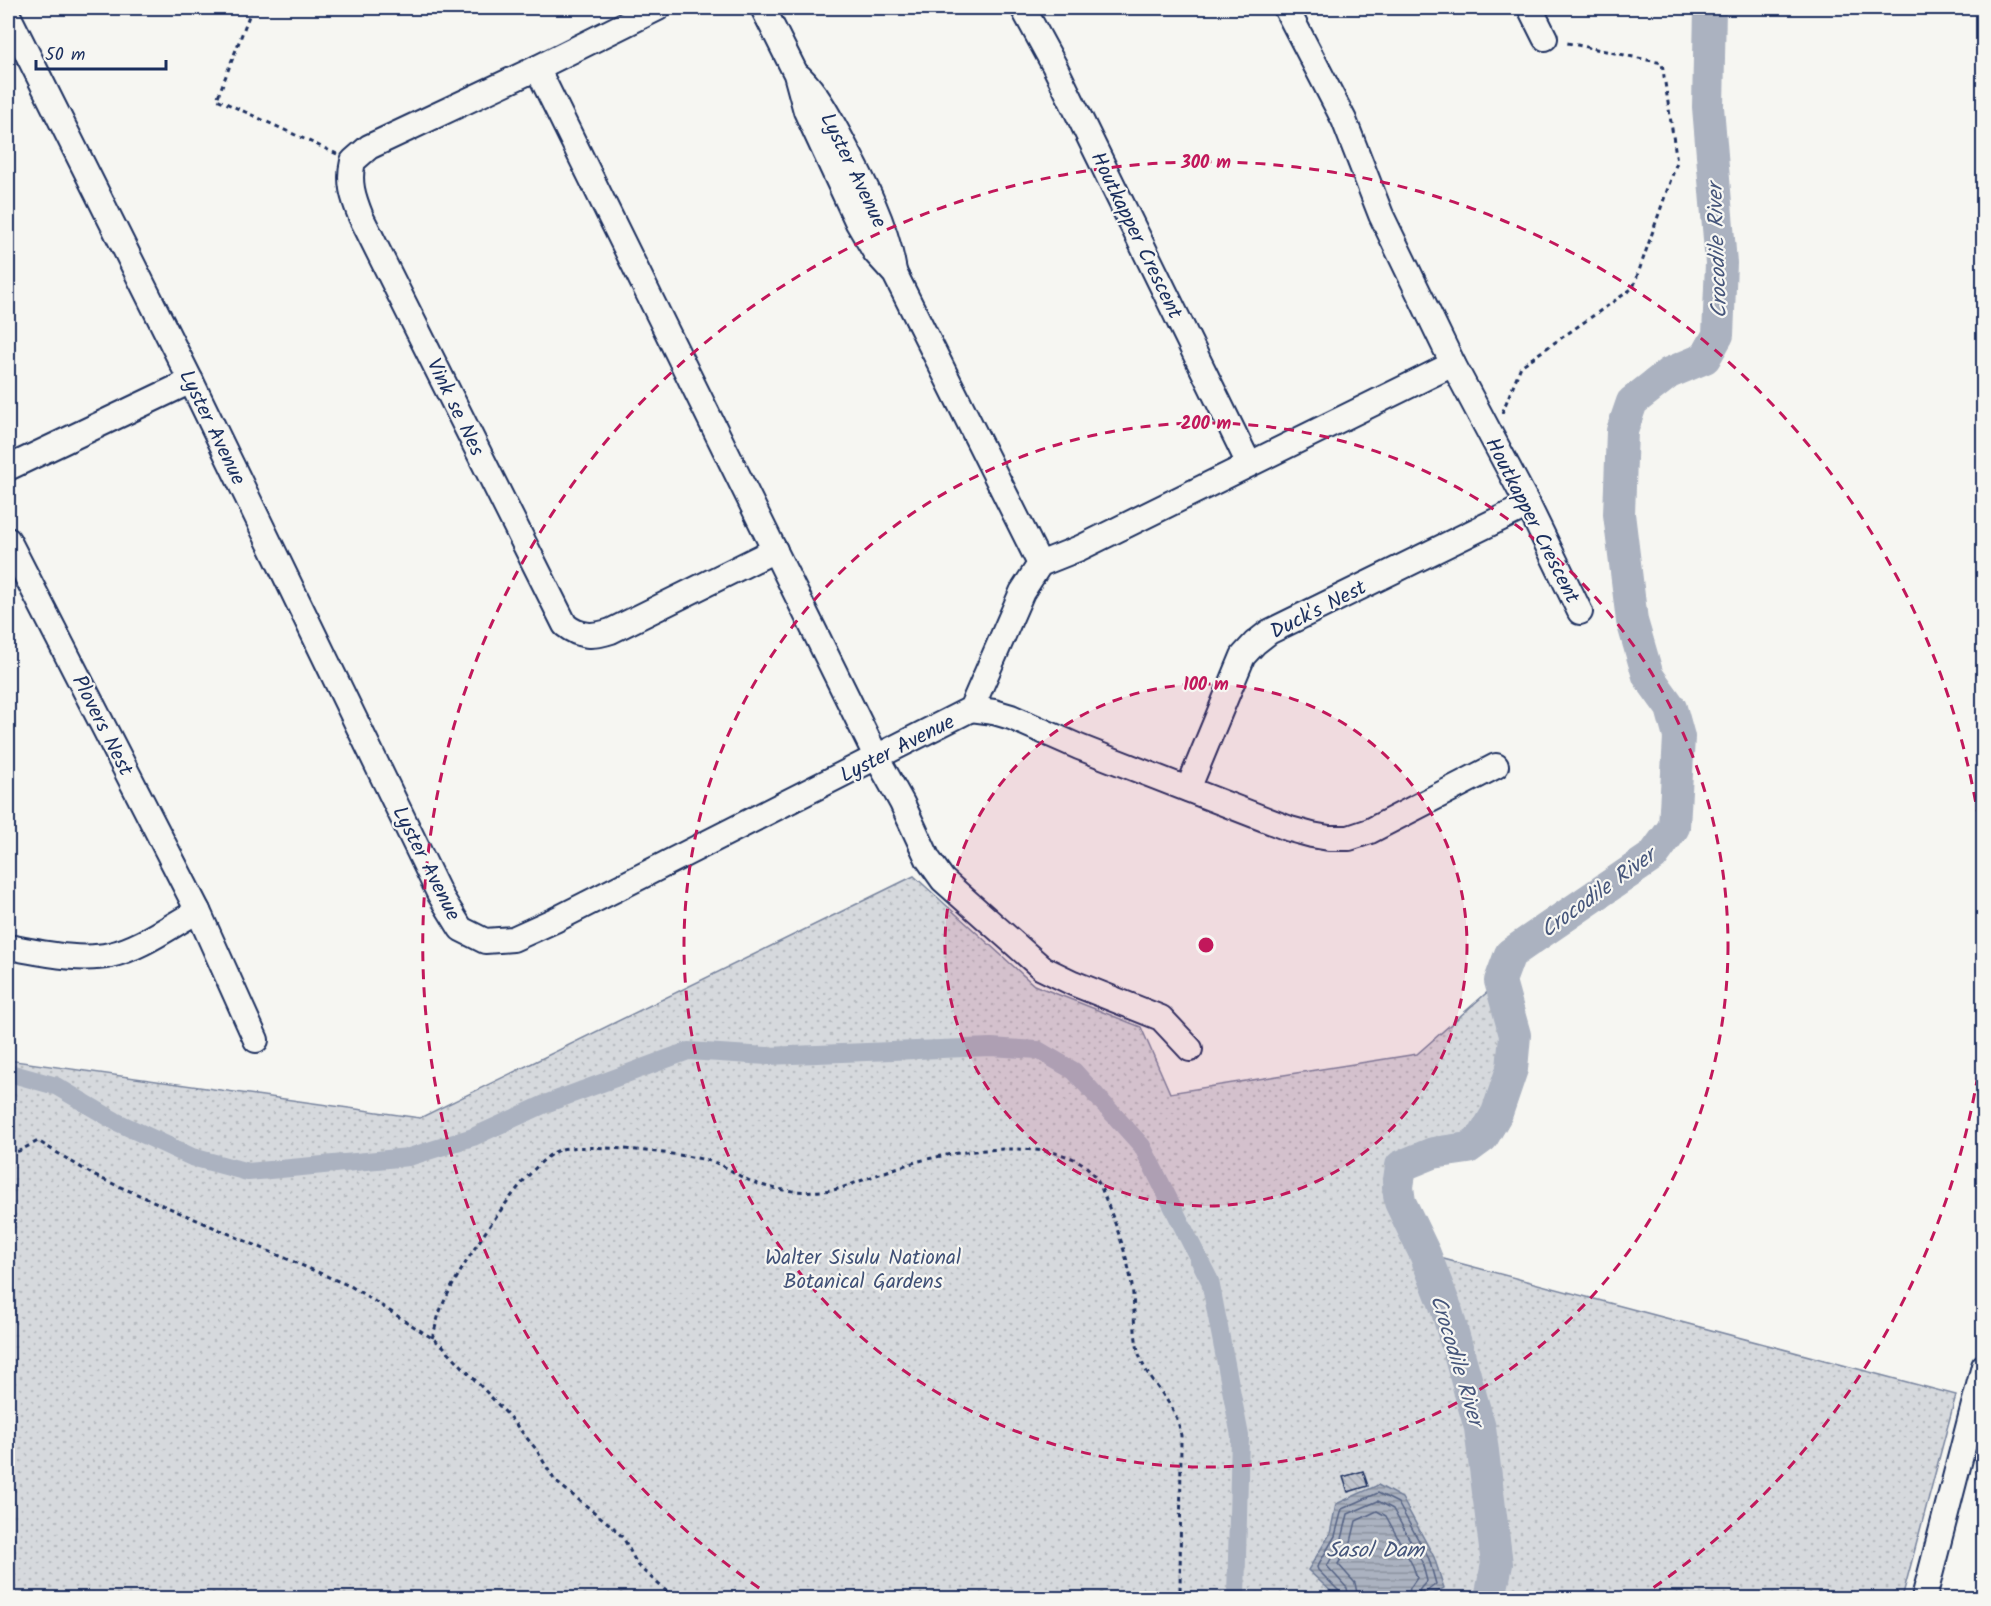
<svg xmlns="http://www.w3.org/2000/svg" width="1991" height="1606" font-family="Kalam,sans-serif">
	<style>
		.park { fill: url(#park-dots); stroke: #78849e; stroke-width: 1.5 }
		.water { fill: url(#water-rules); stroke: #717e99; stroke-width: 1.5 }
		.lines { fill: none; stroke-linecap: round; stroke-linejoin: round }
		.shore { stroke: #556385; stroke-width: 1.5 }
		.canal { stroke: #abb2c0; stroke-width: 18 }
		.river { stroke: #abb2c0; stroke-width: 32 }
		.building { fill: url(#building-back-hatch); stroke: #1b2f5e; stroke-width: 1.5 }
		.minor-casing { stroke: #1b2f5e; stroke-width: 28 }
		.path { stroke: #1b2f5e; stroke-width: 3; stroke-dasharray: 4.5 4.5; stroke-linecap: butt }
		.minor { stroke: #f6f6f2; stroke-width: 24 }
		.ring { fill: none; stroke: #c2185b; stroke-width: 3; stroke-dasharray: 10 8 }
		.labels { text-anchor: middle; stroke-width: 4.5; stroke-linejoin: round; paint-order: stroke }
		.street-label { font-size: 21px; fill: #1b2f5e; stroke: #f6f6f2 }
		.park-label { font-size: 21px; fill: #405177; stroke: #f6f6f2 }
		.water-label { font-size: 22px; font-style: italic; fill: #46567b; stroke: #f6f6f2 }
		.centre { fill: #c2185b; stroke: #f6f6f2; stroke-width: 3 }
		.ring-label { font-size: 18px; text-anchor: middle; font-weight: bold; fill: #c2185b; stroke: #f6f6f2; stroke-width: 4.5; stroke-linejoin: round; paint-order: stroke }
	</style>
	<defs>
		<pattern id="park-dots" width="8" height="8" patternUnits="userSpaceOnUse" patternTransform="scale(1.5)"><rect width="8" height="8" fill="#d6d9dd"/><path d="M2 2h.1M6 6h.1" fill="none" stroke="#b7bbc0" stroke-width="1.8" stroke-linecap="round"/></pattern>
		<pattern id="water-rules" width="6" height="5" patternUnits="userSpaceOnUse" patternTransform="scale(1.5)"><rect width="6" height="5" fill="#abb2c0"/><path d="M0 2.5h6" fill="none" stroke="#8a919f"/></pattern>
		<pattern id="building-back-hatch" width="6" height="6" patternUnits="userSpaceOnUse" patternTransform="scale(1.5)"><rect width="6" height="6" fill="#c0c4cd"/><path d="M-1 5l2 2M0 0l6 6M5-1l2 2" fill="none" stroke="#a4a9b2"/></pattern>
	</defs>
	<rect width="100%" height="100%" fill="#f6f6f2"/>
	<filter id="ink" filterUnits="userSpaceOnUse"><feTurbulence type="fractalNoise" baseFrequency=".0167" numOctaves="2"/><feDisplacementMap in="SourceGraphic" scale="12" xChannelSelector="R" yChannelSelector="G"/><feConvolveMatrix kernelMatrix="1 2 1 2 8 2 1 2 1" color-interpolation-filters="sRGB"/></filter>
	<g filter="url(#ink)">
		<path class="park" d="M914,876L1034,985L1141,1027L1170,1093L1417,1054L1500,981L1518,1025L1512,1069L1483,1137L1456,1150L1401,1166L1399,1195L1425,1254L1956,1395L1902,1598H8V1060L420,1118Z"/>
		<path class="water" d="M1378,1485L1402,1498L1434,1557L1444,1588L1427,1598H1336V1596L1308,1570L1330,1534L1336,1504Z"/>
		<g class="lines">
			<g class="shore">
				<path d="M1342,1598L1340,1592L1318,1570L1317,1567L1335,1536L1342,1509L1378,1493L1398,1503L1429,1559L1436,1584L1426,1592L1425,1598"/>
				<path d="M1349,1598L1347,1588L1327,1566L1342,1539L1348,1514L1378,1501L1393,1509L1422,1562L1427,1581L1420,1589L1417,1598"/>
				<path d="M1358,1598L1355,1583L1338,1564L1351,1542L1356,1521L1377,1511L1386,1516L1413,1566L1417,1578L1410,1588L1408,1598"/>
			</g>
			<path class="canal" d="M8,1075L13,1074L56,1086L117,1122L192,1157L248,1172L409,1157L473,1137L545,1104L688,1051L767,1056L991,1047L1038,1050L1074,1071L1142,1146L1210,1281L1240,1436L1236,1598"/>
			<path class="river" d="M1490,1598L1497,1564L1480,1428L1446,1308L1425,1254L1400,1202L1398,1187L1401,1166L1433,1153L1468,1148L1483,1137L1497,1113L1512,1069L1515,1035L1500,981L1510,954L1653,856L1674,827L1679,737L1671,708L1648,676L1632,621L1619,514L1622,431L1632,402L1669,373L1705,358L1718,335L1721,263L1708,107L1710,8"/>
		</g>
		<path class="building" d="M1363,1471L1368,1486L1348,1492L1343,1477Z"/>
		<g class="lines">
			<defs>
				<g id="minor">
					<path d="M658,8L537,68L369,147L353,161C348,182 353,197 361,217L565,625C580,637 593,637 611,631L775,550"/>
					<path d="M1023,8L1054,65L1249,464"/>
					<path d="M1286,8L1344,120L1381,215L1453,364L1528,505L1580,612"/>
					<path d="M1530,8L1545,38"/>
					<path d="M8,15L191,381L440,895L461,929L485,941L513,939L555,920L971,709L1022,592L1040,564L895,274L875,252L858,223L806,111L796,74L763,8"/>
					<path d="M537,68L877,758L902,803L928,859L943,880L1042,968L1073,983L1161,1018L1190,1049"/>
					<path d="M800,77C818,95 829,117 841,139C863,180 886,224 894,271"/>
					<path d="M8,468L191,381"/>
					<path d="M8,540L198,911L256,1040"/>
					<path d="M1040,564L1080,548L1453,364"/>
					<path d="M971,709L994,712L1011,717L1079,747L1290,829L1312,835L1329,838H1349L1370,831L1496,766"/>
					<path d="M1188,789L1243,656L1255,643L1269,632L1528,505"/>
					<path d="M8,947C38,952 80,962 110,955C141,948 170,926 198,911"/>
					<path d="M1924,1598L1984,1366"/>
				</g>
			</defs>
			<use href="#minor" class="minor-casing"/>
			<g class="path">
				<path d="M252,8L217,99L337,154"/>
				<path d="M1502,413L1521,366L1633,288L1677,162L1662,63L1563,42"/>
				<path d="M8,1152L19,1151L38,1141L95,1176L352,1287L432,1338L443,1346L507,1414L536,1449L555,1481L613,1527L624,1539L638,1566L674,1598"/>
				<path d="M432,1338C436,1327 438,1314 443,1304C458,1270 527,1162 559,1150C578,1142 696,1154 716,1163C727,1167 737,1175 748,1180C775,1192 804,1193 832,1190C842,1189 853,1183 863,1180C885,1172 908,1163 932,1158C969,1149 1050,1141 1083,1164C1090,1169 1095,1177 1100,1185C1113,1217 1127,1252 1132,1286C1135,1307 1133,1330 1138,1350C1145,1383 1177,1399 1181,1436L1180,1598"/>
			</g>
			<use href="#minor" class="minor"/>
		</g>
	</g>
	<circle cx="1206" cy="945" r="261" fill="#c2185b" fill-opacity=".12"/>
	<g class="ring">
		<circle cx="1206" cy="945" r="261"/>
		<circle cx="1206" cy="945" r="522"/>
		<path d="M1983 1040A783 783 0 0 1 1638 1598M774 1598A783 783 0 1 1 1983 850"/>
	</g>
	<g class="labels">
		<g class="street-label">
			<text transform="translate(854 170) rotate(64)" y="7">Lyster Avenue</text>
			<text transform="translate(1137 235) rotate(64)" y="7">Houtkapper Crescent</text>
			<text transform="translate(456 407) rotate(64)" y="7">Vink se Nes</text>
			<text transform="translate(213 427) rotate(64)" y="7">Lyster Avenue</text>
			<text transform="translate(1533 520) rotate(63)" y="7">Houtkapper Crescent</text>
			<text transform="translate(1318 609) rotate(-27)" y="7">Duck's Nest</text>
			<text transform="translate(103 725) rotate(63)" y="7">Plovers Nest</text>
			<text transform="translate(897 748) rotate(-27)" y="7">Lyster Avenue</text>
			<text transform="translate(427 863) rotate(63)" y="7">Lyster Avenue</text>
		</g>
		<g class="park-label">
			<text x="863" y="1264">Walter Sisulu National<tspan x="863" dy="24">Botanical Gardens</tspan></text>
		</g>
		<g class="water-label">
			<text transform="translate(1716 251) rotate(-92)" y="8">Crocodile River</text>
			<text transform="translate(1597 892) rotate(-36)" y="8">Crocodile River</text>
			<text transform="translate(1458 1360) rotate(73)" y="8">Crocodile River</text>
			<text x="1375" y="1557">Sasol Dam</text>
		</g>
	</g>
	<circle cx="1206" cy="945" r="9" class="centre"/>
	<g class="ring-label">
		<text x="1206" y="168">300 m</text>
		<text x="1206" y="429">200 m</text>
		<text x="1206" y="690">100 m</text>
	</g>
	<rect width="1991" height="1606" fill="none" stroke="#f6f6f2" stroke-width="30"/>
	<rect x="15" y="15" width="1961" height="1576" fill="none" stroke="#1b2f5e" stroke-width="2" filter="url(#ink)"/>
	<path d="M36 60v9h130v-9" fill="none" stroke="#1b2f5e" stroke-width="3"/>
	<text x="45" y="60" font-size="18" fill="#1b2f5e" stroke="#f6f6f2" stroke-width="4.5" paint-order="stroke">50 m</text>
</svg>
